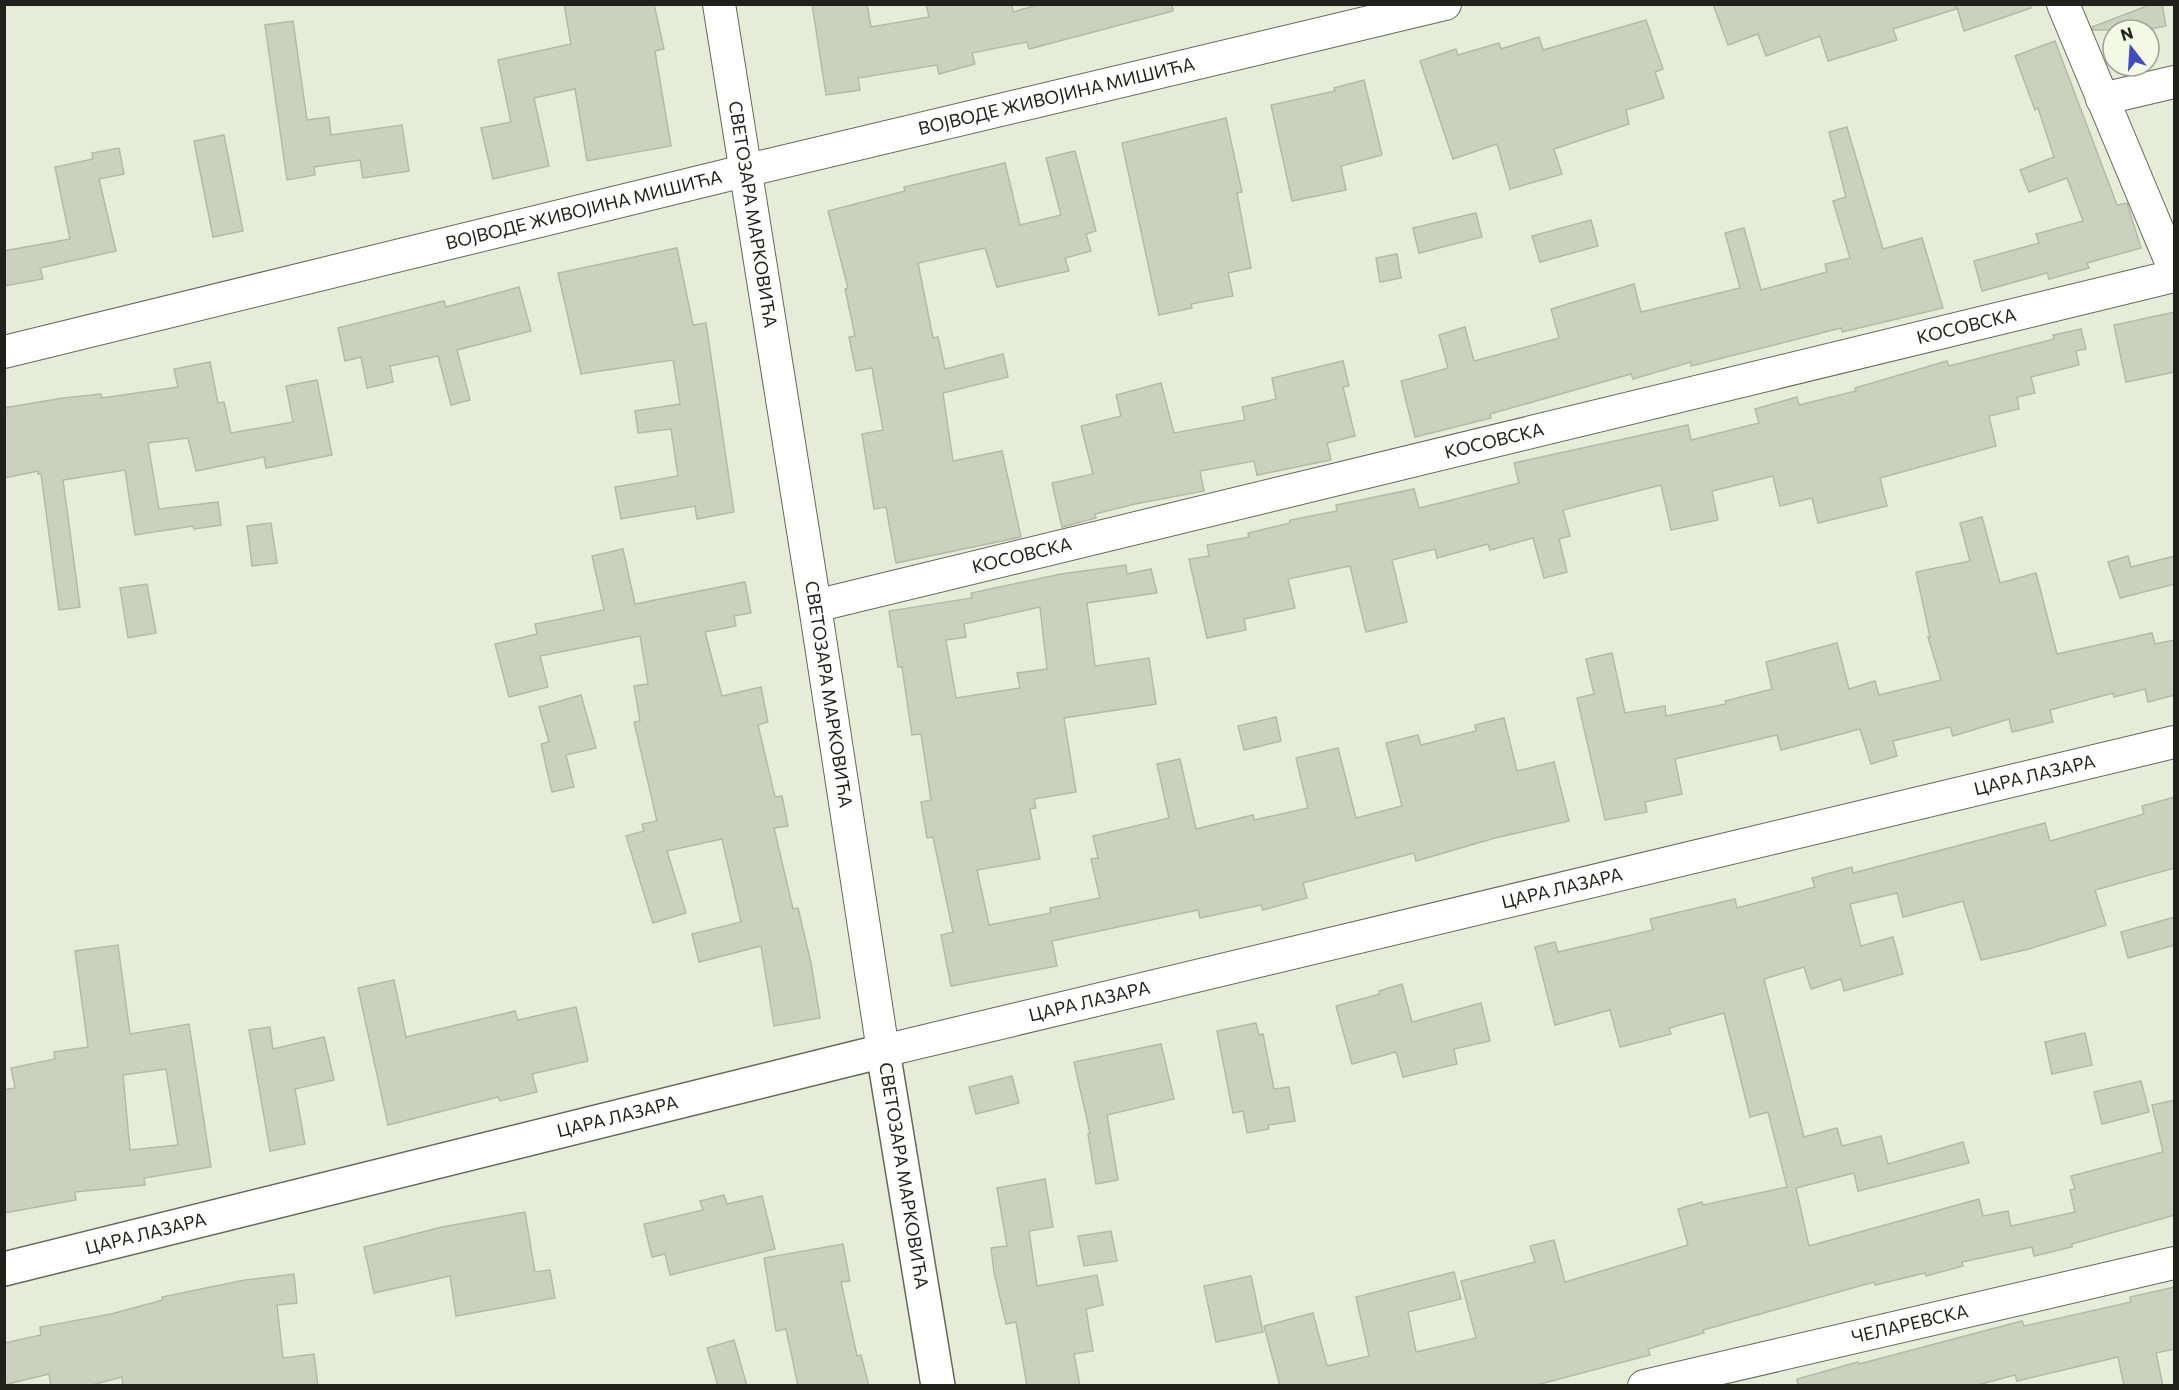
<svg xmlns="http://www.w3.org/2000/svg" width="2179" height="1390" font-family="Commissioner,sans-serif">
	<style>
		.building { fill: #ccd1be; stroke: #b5b9a7; stroke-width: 1.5; fill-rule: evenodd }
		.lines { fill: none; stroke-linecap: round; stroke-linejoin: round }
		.minor-casing { stroke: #656959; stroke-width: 34 }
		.tertiary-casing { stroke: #656959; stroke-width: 36 }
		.minor { stroke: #fff; stroke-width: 32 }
		.tertiary { stroke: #fff; stroke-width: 33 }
		.labels { text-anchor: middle; stroke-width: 4.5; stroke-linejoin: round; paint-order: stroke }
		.street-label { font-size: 18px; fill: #1f211a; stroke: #f4f9e6 }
	</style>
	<rect width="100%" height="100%" fill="#e7ecd9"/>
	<g class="building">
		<path d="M564,4H654L664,49L655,51L671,146L587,161L575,89L534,98L549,166L493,179L481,128L511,122L498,60L571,44Z"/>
		<path d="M812,4H867L871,27L929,17L926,4H1012L1013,12L1041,4H1172L1173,11L1029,49L1027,42L972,53L975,64L939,74L937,65L858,78L860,90L826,95Z"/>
		<path d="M1713,4H1955L1956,9L1893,29L1897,40L1828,61L1820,36L1766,56L1758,34L1728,45Z"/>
		<path d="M1956,4H2030L2031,8L1964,31Z"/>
		<path d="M2152,4H2162L2166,26L2145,30H2093L2092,27Z"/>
		<path d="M1646,20L1663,69L1655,72L1664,98L1626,110L1629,124L1554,149L1562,174L1510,189L1497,144L1453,159L1420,61L1456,49L1458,55L1499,43L1501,49L1539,37L1543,50Z"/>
		<path d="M293,21L307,120L329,117L331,135L402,125L409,171L363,178L360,160L314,167L315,175L287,180L265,25Z"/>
		<path d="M2055,41L2117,205L2127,203L2141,248L2087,263L2089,268L2049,279L2047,273L1982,291L1974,261L2039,243L2036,234L2083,221L2067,178L2029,192L2020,170L2054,157L2038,108L2035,110L2015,56Z"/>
		<path d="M1364,80L1382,155L1341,166L1346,190L1292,201L1271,105L1335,91L1334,88Z"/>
		<path d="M1226,118L1242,192L1237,193L1251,268L1228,273L1233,296L1191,304L1192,308L1159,315L1122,143Z"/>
		<path d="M1847,127L1883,249L1922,238L1943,308L1842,332L1841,328L1691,366V362L1633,379L1631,374L1490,414L1491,418L1415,437L1401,381L1448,368L1439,335L1465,327L1474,361L1559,338L1551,309L1634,284L1641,312L1740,288L1725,233L1744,228L1761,290L1827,272L1825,264L1850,258L1833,201L1846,197L1829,132Z"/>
		<path d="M224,135L243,231L213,237L194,141Z"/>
		<path d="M119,148L124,174L99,179L116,251L40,268L43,279L4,286V251L70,239L55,167L93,159L92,153Z"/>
		<path d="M1075,151L1096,231L1086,234L1091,251L1065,258L1069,271L997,287L985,248L918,263L933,338L938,337L945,369L1003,354L1008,377L943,393L953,461L1002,451L1021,537L896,563L886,507L874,509L862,434L883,430L872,368L856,371L849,337L855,336L845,289L848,288L828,211L905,191L904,187L1005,163L1020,225L1061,215L1046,158Z"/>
		<path d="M1476,213L1482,237L1419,253L1413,228Z"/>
		<path d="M1591,220L1598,246L1540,262L1532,236Z"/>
		<path d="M677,248L693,325L706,323L734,512L697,519L695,506L621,519L615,487L678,476L671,429L638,433L635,411L680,404L673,360L581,374L558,273Z"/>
		<path d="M1397,254L1401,278L1380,282L1376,258Z"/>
		<path d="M519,287L531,331L457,350L470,400L451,405L438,356L390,366L393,382L367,388L361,357L345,361L338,328L444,301L446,307Z"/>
		<path d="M2175,312V372L2126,382L2114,325Z"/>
		<path d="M2081,329L2086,349L2076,351L2079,365L2031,377L2035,393L2017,397L2019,409L1989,416L1996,446L1880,478L1887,506L1818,523L1812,498L1780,506L1773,476L1712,491L1718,520L1671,530L1661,485L1563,510L1570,536L1559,539L1567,572L1544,578L1533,538L1490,550L1488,544L1437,558L1435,549L1392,560L1407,622L1366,632L1350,566L1288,579L1295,608L1244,619L1246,630L1207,638L1189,559L1209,556L1207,545L1249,537L1248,533L1290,523V520L1337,511L1336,505L1414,489L1419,508L1448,501L1519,483L1514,463L1688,425L1691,440L1759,423L1755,409L1797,397L1799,405L1856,391L1855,388L1947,361L1949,366L2054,339L2053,335Z"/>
		<path d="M1343,361L1349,386L1343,387L1355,436L1327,443L1331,460L1257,475L1254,461L1200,471L1204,491L1135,504L1095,514L1096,518L1062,527L1052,483L1093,474L1081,426L1121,416L1116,395L1161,383L1174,433L1245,420L1242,407L1276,399L1272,378Z"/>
		<path d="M210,362L218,403L224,402L231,433L293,422L286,386L317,380L332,455L266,468L264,457L196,471L188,438L148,443L159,509L218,502L221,525L194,529L193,526L135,535L125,470L63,480L80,607L59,610L41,474H38V471L4,478V408L63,398L101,394L102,398L178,387L174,369Z"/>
		<path d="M1982,517L2000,583L2036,573L2057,654L2152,633L2155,644L2175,640V695L2148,702L2145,689L2114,697L2113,693L2050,710L2053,722L2012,732L2009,719L1953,736L1950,727L1893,741L1897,756L1871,764L1860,729L1781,750L1777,735L1675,759L1682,794L1645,802L1647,812L1605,820L1577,698L1594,694L1586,659L1612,653L1625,713L1665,706L1666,716L1726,704L1725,701L1772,689L1766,662L1837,643L1849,689L1875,681L1879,695L1941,680L1928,637H1930L1916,572L1970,561L1960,523Z"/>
		<path d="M271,523L277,563L252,566L247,526Z"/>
		<path d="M623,549L635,604L745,582L751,613L734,616L736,626L705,632L722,696L761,687L768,722L758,725L775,797L782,796L788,826L774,828L793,909L798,908L811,963L820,1018L774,1026L761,946L699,962L692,934L741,922L722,839L667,851L686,913L653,923L626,836L644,831L642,824L657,821L634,722L640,721L634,686L648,684L640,636L540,656L548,687L509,697L495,644L537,634L535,624L604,610L592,556Z"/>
		<path d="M2128,556L2131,567L2175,556V584L2120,598L2108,562Z"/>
		<path d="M1126,565L1127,574L1151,569L1157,593L1087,603L1095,666L1149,658L1156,704L1064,718L1076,792L1034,799L1036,808L1030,809L1040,859L977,870L989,925L1051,913L1050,908L1100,898L1091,859L1098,858L1093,836L1169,818L1157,764L1180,759L1196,829L1253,815L1254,820L1308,808L1296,758L1338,748L1356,818L1402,806L1386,743L1418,735L1421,745L1476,731L1475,725L1504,718L1517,771L1554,762L1569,821L1495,838L1416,861L1414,853L1303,883L1307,898L1263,910L1261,905L1200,918L1198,910L1052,941L1057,966L951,986L941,935L953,932L933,837L927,838L921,802L931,800L921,734L912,735L902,667H898L889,611L972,598L971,593L1061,574ZM1040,607L1047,669L1017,673L1020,688L956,698L946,640L966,637L964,624Z"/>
		<path d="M147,584L156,633L128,638L120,588Z"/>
		<path d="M581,695L596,748L566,755L574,787L552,792L541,744L549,742L539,707Z"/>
		<path d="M1276,717L1281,741L1244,750L1238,726Z"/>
		<path d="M2175,797V868L2095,890L2106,925L2029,949L1981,960L1963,901L1903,917L1897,893L1850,904L1861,946L1893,937L1903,974L1844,991L1841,979L1811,989L1804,967L1764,979L1804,1137L1837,1128L1842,1146L1881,1136L1888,1164L1963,1142L1969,1163L1858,1191L1854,1173L1796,1188L1809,1246L1979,1199L1983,1216L2008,1211L2011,1226L2075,1212L2070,1190L2075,1189L2071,1176L2163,1152L2152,1105L2175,1100V1215L2072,1244V1247L2034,1256L2032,1247L1962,1262L1963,1266L1926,1276L1925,1273L1875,1285L1874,1282L1703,1330L1704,1333L1648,1349L1650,1355L1533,1386H1280L1264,1326L1313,1313L1327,1366L1369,1356L1356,1297L1454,1272L1461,1299L1408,1312L1416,1352L1476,1338L1461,1281L1535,1262L1530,1246L1554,1240L1565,1282L1688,1245L1678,1209L1702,1202L1703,1205L1787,1187L1768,1112L1750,1117L1724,1013L1669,1028L1671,1034L1620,1047L1610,1010L1555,1025L1535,947L1555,942L1558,952L1653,930L1650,919L1735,899L1737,908L1815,887L1812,878L1852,867L1853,873L2045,823L2050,841L2144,814L2142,806Z"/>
		<path d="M2175,917V945L2128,958L2121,932Z"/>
		<path d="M118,945L130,1034L189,1024L211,1167L144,1178L145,1185L75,1192L76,1200L4,1213V1090L15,1088L11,1068L55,1059L54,1052L88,1047L75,951ZM166,1069L178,1145L130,1150L123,1075Z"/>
		<path d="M394,980L406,1037L515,1011L518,1020L576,1007L588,1061L532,1074L537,1092L500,1101L498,1097L388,1125L358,988Z"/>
		<path d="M1402,984L1412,1022L1481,1003L1490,1041L1454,1049L1457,1064L1403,1077L1396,1052L1352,1064L1336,1006L1380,994L1379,991Z"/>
		<path d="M1256,1023L1259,1035L1263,1034L1274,1089L1289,1087L1295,1121L1268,1125L1269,1129L1247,1133L1243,1111L1233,1113L1217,1031Z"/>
		<path d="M270,1027L273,1049L324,1037L334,1080L295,1089L305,1144L270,1151L249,1030Z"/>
		<path d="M2085,1033L2092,1065L2052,1074L2045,1042Z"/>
		<path d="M1161,1044L1174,1099L1107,1115L1118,1180L1096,1184L1088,1134L1090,1133L1074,1062Z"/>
		<path d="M1012,1076L1019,1103L976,1114L969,1087Z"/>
		<path d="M2141,1081L2149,1112L2102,1124L2094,1092Z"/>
		<path d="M1045,1179L1053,1227L1029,1231L1037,1286L1097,1275L1103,1305L1086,1309L1093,1351L1074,1354L1080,1386H1027L1016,1322L1006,1324L994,1272L991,1248L1007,1246L997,1188Z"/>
		<path d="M724,1195L727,1204L762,1196L775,1249L670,1275L665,1254L652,1257L644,1224L703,1210L700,1201Z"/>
		<path d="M525,1212L535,1272L550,1270L555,1298L456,1316L450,1276L374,1293L364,1247L442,1227Z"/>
		<path d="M1111,1231L1117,1261L1084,1266L1078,1236Z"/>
		<path d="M843,1244L850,1281L841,1282L857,1356L861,1355L869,1386H798L786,1329L776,1331L764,1258Z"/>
		<path d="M294,1274L297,1303L277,1305L283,1358L314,1354L318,1386H123L122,1377L88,1386H51L49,1374L4,1385V1343L41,1335L40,1327L111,1314L163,1300L162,1297L245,1280Z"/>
		<path d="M1251,1276L1263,1332L1216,1342L1204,1286Z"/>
		<path d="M2175,1287V1349L2156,1353L2163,1386H2124L2118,1357L2017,1381L2015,1375L1974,1386H1798L1797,1379L1858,1362L1859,1364L2022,1321L2024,1326L2131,1302L2130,1297Z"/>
		<path d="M734,1340L747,1386H718L707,1348Z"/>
	</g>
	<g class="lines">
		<defs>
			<g id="minor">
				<path id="s1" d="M719,4L815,606L883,1051L2174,742"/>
				<path d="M2063,4L2174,269"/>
				<path d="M2102,99L2174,82"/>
				<path id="s2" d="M4,352L744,171L1445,4"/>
				<path id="s3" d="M815,606L2174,276"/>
				<path id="s4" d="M1644,1386L2174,1263"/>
			</g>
			<g id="tertiary">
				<path id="s5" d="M4,1269L883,1051L938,1386"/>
			</g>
		</defs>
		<use href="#minor" class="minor-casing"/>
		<use href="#tertiary" class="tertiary-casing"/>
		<use href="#minor" class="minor"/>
		<use href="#tertiary" class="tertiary"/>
	</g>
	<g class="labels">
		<g class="street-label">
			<text dy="6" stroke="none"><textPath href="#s2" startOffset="1083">ВОЈВОДЕ ЖИВОЈИНА МИШИЋА</textPath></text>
			<text dy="6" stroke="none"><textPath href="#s2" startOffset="597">ВОЈВОДЕ ЖИВОЈИНА МИШИЋА</textPath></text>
			<text dy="6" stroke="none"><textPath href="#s1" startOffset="213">СВЕТОЗАРА МАРКОВИЋА</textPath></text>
			<text dy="6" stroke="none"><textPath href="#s3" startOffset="1185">КОСОВСКА</textPath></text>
			<text dy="6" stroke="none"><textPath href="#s3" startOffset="699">КОСОВСКА</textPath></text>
			<text dy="6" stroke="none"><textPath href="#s3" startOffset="213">КОСОВСКА</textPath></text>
			<text dy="6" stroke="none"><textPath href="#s1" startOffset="699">СВЕТОЗАРА МАРКОВИЋА</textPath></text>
			<text dy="6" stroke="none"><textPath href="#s1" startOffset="2244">ЦАРА ЛАЗАРА</textPath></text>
			<text dy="6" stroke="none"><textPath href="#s1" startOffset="1758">ЦАРА ЛАЗАРА</textPath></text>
			<text dy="6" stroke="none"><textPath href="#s1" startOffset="1272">ЦАРА ЛАЗАРА</textPath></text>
			<text dy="6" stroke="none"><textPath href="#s5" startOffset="632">ЦАРА ЛАЗАРА</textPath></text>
			<text dy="6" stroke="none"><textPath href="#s5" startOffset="1032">СВЕТОЗАРА МАРКОВИЋА</textPath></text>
			<text dy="6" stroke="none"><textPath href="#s5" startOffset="146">ЦАРА ЛАЗАРА</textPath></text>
			<text dy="6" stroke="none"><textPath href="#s4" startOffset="273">ЧЕЛАРЕВСКА</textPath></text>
		</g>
	</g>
	<rect width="2179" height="1390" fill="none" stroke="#1f211a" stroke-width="12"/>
	<g transform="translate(2131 48) rotate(343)"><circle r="28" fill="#f4f9e6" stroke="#9fa394" stroke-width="1.5"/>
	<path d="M0-4.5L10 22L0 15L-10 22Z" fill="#414cc1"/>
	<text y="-9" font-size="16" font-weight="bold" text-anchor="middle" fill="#1f211a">N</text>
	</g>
</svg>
